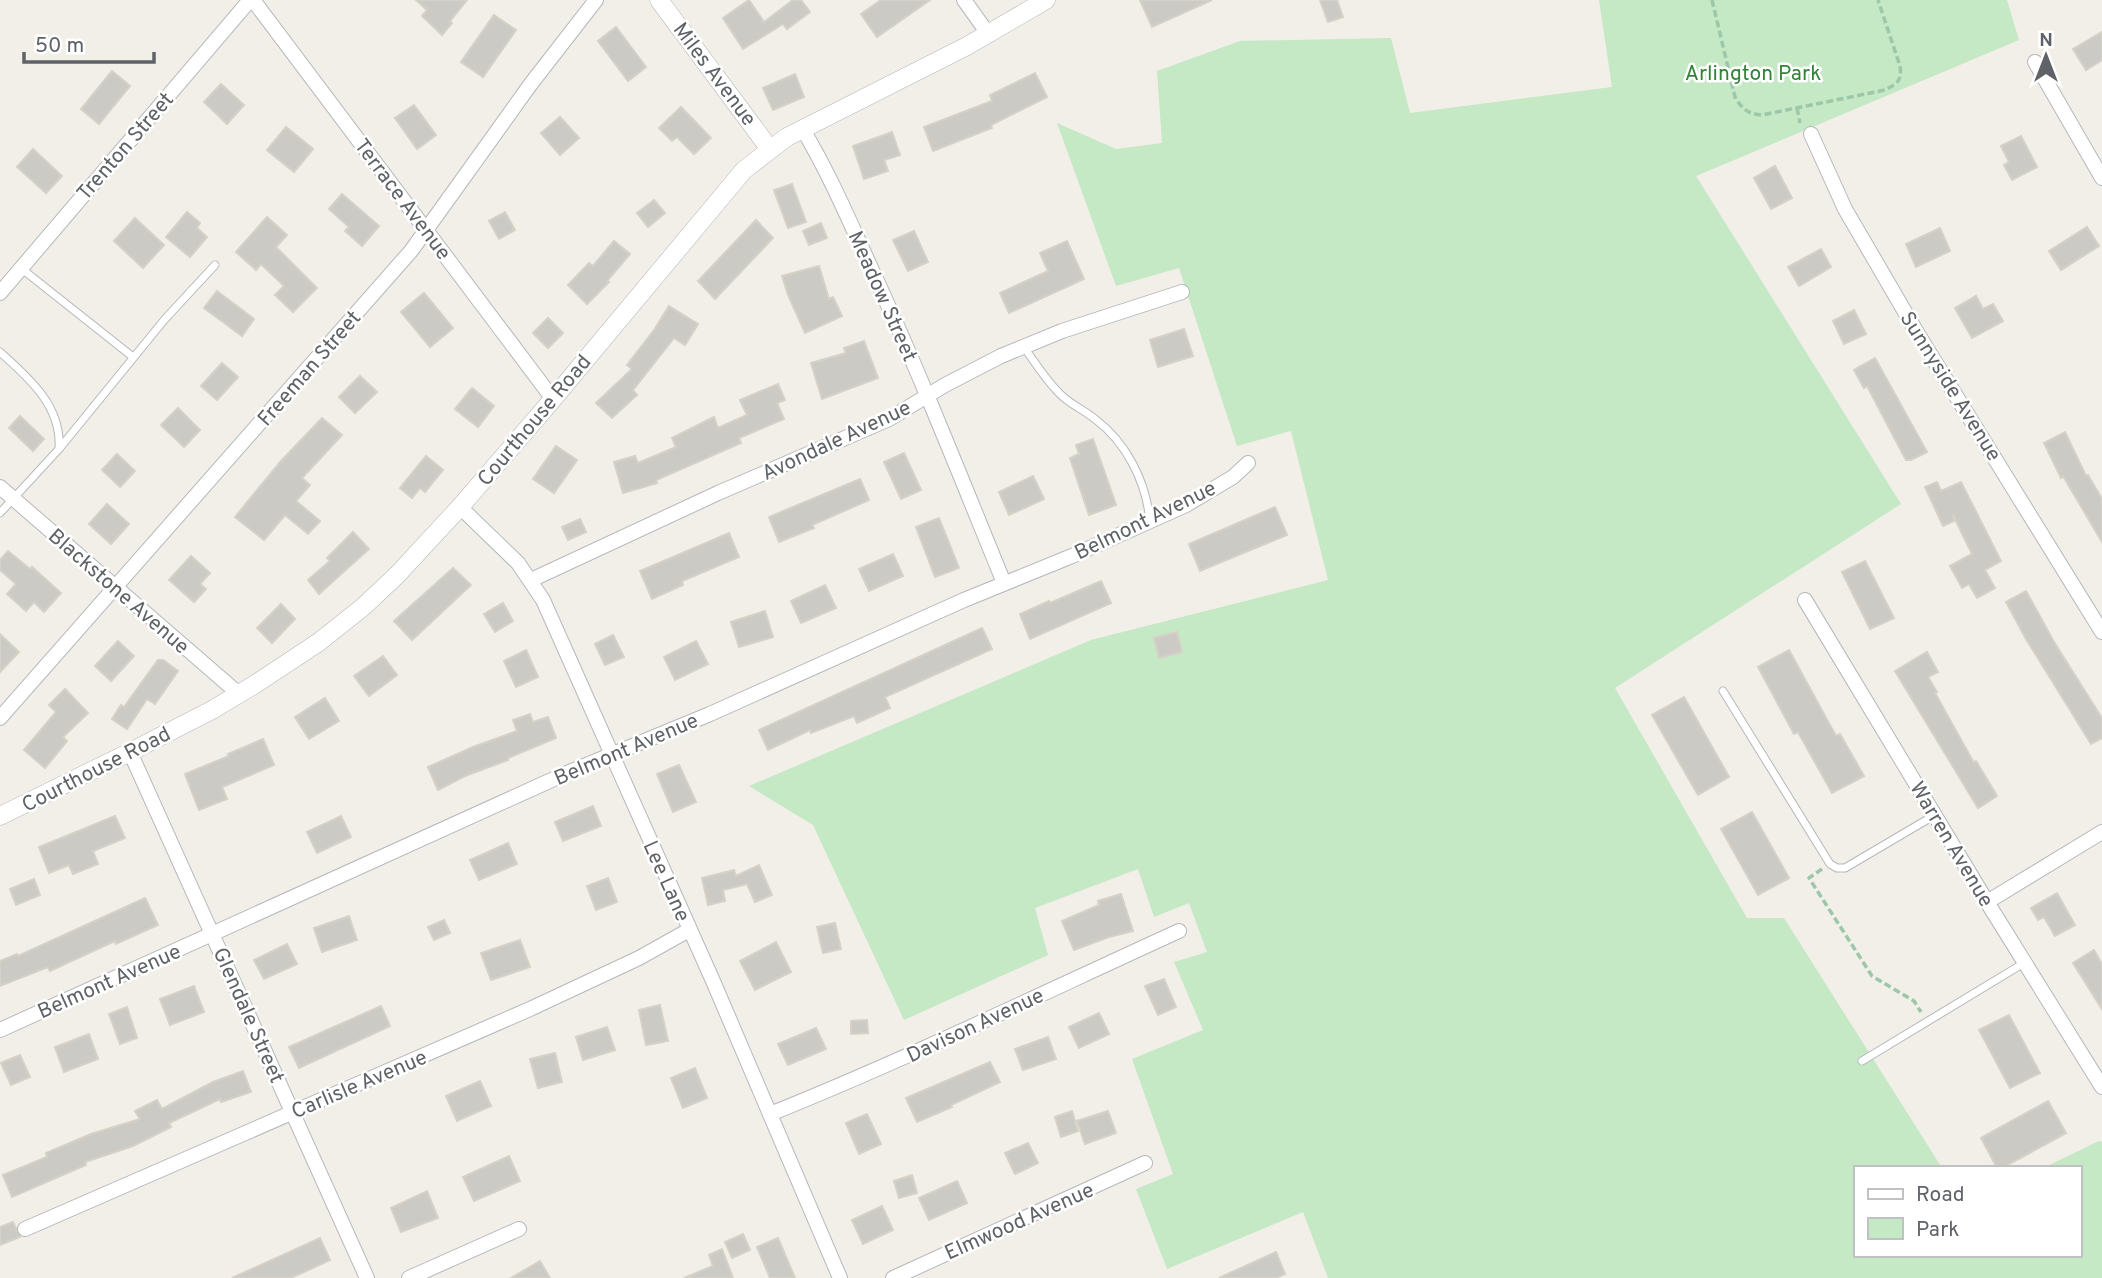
<svg xmlns="http://www.w3.org/2000/svg" width="2102" height="1278" font-family="Overpass,sans-serif">
	<style>
		.green { fill: #c5e8c5 }
		.building { fill: #cccac5; stroke: #d6d1c6; stroke-width: 2 }
		.lines { fill: none; stroke-linecap: round; stroke-linejoin: round }
		.service-casing { stroke: #b5b8bc; stroke-width: 9 }
		.minor-casing { stroke: #b5b8bc; stroke-width: 16 }
		.tertiary-casing { stroke: #b5b8bc; stroke-width: 19 }
		.path { stroke: #9cc7a9; stroke-width: 3.5; stroke-dasharray: 7 3.5; stroke-linecap: butt }
		.service { stroke: #fff; stroke-width: 7 }
		.minor { stroke: #fff; stroke-width: 14 }
		.tertiary { stroke: #fff; stroke-width: 18 }
		.labels { text-anchor: middle; stroke-width: 5; stroke-linejoin: round; paint-order: stroke }
		.park-label { font-size: 21px; fill: #348238; stroke: #fff }
		.street-label { font-size: 21px; fill: #5f6368; stroke: #fff }
	</style>
	<rect width="100%" height="100%" fill="#f1efe8"/>
	<path class="green" d="M1599,0H2007L2019,40L1696,176L1901,504L1615,688L1747,918H1784L1942,1168H1855V1255H2079V1168H2043L2099,1141L2102,1142V1278H1328L1303,1212L1167,1269L1136,1189L1173,1174L1132,1059L1203,1030L1174,962L1207,952L1189,903L1154,917L1138,869L1035,908L1048,955L904,1020L813,825L749,786L1091,640L1328,580L1291,431L1237,446L1179,268L1116,286L1057,123L1116,149L1162,143L1157,71L1240,41L1391,38L1410,113L1612,87Z"/>
	<g class="building">
		<path d="M416,0H467L450,21L452,23L442,35L422,16L427,10Z"/>
		<path d="M749,0L764,22L793,0H801L810,12L787,29L783,24L743,49L723,18Z"/>
		<path d="M881,0H930L877,37L861,14Z"/>
		<path d="M1140,0H1212L1152,27Z"/>
		<path d="M1320,0H1337L1343,17L1328,22Z"/>
		<path d="M494,15L516,30L483,77L461,62Z"/>
		<path d="M616,27L646,67L628,81L598,41Z"/>
		<path d="M2102,32V60L2086,70L2073,49Z"/>
		<path d="M112,71L130,86L99,124L81,109Z"/>
		<path d="M1035,73L1047,97L991,125L992,128L933,151L924,127L992,101L990,95Z"/>
		<path d="M795,74L804,97L773,110L763,88Z"/>
		<path d="M221,84L244,105L227,124L204,102Z"/>
		<path d="M414,105L436,135L417,149L395,118Z"/>
		<path d="M681,107L711,138L694,154L677,137L672,141L659,128Z"/>
		<path d="M560,117L579,138L560,155L541,133Z"/>
		<path d="M286,127L313,149L294,172L267,150Z"/>
		<path d="M892,132L900,155L884,160L888,171L864,179L853,146Z"/>
		<path d="M2021,136L2037,167L2012,180L2004,165L2009,162L2001,146Z"/>
		<path d="M33,149L62,176L46,193L17,167Z"/>
		<path d="M1775,166L1792,198L1771,209L1754,178Z"/>
		<path d="M792,184L806,222L788,228L774,190Z"/>
		<path d="M342,194L379,226L362,246L345,231L349,227L329,209Z"/>
		<path d="M654,200L665,213L648,227L637,213Z"/>
		<path d="M187,212L200,223L197,228L207,237L190,257L166,237Z"/>
		<path d="M505,212L515,230L499,239L489,221Z"/>
		<path d="M267,217L287,235L276,247L317,288L293,312L275,295L284,286L261,264L256,270L236,252Z"/>
		<path d="M135,218L164,245L143,268L114,241Z"/>
		<path d="M756,220L773,238L715,299L698,281Z"/>
		<path d="M821,223L827,238L809,245L803,231Z"/>
		<path d="M2087,227L2099,246L2061,270L2049,251Z"/>
		<path d="M1940,228L1950,251L1916,267L1906,244Z"/>
		<path d="M914,231L928,262L908,271L893,240Z"/>
		<path d="M614,241L630,254L607,281L609,282L587,304L568,285L589,263L593,266Z"/>
		<path d="M1067,241L1084,279L1009,313L1000,293L1048,271L1040,253Z"/>
		<path d="M1821,249L1831,267L1799,286L1788,267Z"/>
		<path d="M819,266L829,299L833,297L842,316L805,333L788,295L782,276Z"/>
		<path d="M217,291L254,319L242,336L204,308Z"/>
		<path d="M424,293L453,328L430,347L401,312Z"/>
		<path d="M1976,296L1983,309L1993,304L2003,321L1972,338L1955,308Z"/>
		<path d="M669,306L698,324L685,345L674,338L633,390L637,395L612,418L596,403L632,369L627,365L654,330Z"/>
		<path d="M1854,310L1866,334L1844,344L1833,321Z"/>
		<path d="M548,318L563,333L548,348L533,333Z"/>
		<path d="M1184,329L1193,356L1158,367L1150,340Z"/>
		<path d="M864,341L878,378L822,399L811,363L846,353L844,348Z"/>
		<path d="M1875,358L1927,452L1911,460H1906L1867,386L1864,388L1854,370Z"/>
		<path d="M222,363L238,377L217,400L201,386Z"/>
		<path d="M360,376L377,392L355,413L339,397Z"/>
		<path d="M778,384L785,400L777,403L784,419L739,438L741,443L656,480L657,483L623,493L614,462L635,456L638,463L676,447L672,438L714,417L718,428L747,415L740,400Z"/>
		<path d="M472,388L494,406L478,427L455,409Z"/>
		<path d="M178,408L200,430L184,447L161,425Z"/>
		<path d="M20,416L44,439L33,451L9,428Z"/>
		<path d="M322,418L342,435L302,478L310,485L296,501L320,521L308,534L285,515L264,540L235,517L281,461Z"/>
		<path d="M2065,432L2086,476L2088,475L2102,499V542L2063,476L2061,478L2044,443Z"/>
		<path d="M1093,439L1116,505L1089,515L1070,458L1079,454L1076,445Z"/>
		<path d="M556,446L577,460L554,493L533,479Z"/>
		<path d="M904,453L921,490L901,499L884,462Z"/>
		<path d="M117,454L135,471L120,487L102,470Z"/>
		<path d="M426,456L443,470L425,492L420,488L412,498L400,488Z"/>
		<path d="M1033,476L1044,499L1009,515L999,492Z"/>
		<path d="M860,479L869,500L812,525L814,528L779,542L769,517Z"/>
		<path d="M1937,482L1941,491L1961,482L2001,561L1985,570L1995,588L1977,598L1969,584L1962,588L1950,566L1972,554L1953,515L1954,521L1943,526L1925,487Z"/>
		<path d="M107,504L129,524L111,544L89,524Z"/>
		<path d="M1275,507L1287,535L1200,571L1189,544Z"/>
		<path d="M939,518L959,568L935,577L916,527Z"/>
		<path d="M580,519L586,532L568,540L562,527Z"/>
		<path d="M353,532L369,549L319,594L308,580L330,561L327,558Z"/>
		<path d="M729,533L739,557L682,581L683,585L652,599L640,571Z"/>
		<path d="M8,551L30,569L32,567L61,593L44,612L34,602L26,611L7,594L16,584L0,570V560Z"/>
		<path d="M893,554L903,576L869,591L859,569Z"/>
		<path d="M191,556L210,573L200,584L206,589L194,602L169,580Z"/>
		<path d="M1865,561L1894,618L1870,629L1842,572Z"/>
		<path d="M453,568L471,585L412,640L394,621Z"/>
		<path d="M1101,581L1111,603L1030,639L1020,614L1049,601L1050,603Z"/>
		<path d="M825,585L836,608L801,623L791,601Z"/>
		<path d="M2026,591L2054,642L2102,718V738L2091,744L2026,639L2006,602Z"/>
		<path d="M503,603L513,621L495,632L484,614Z"/>
		<path d="M281,604L295,619L272,643L257,628Z"/>
		<path d="M765,611L773,637L739,647L731,622Z"/>
		<path d="M982,628L992,649L885,697L890,708L857,723L854,716L811,733L810,730L768,750L759,730Z"/>
		<path d="M1177,632L1182,652L1159,658L1154,638Z"/>
		<path d="M0,634L19,652L0,672Z"/>
		<path d="M613,635L624,657L605,665L595,644Z"/>
		<path d="M118,641L134,656L111,681L95,666Z"/>
		<path d="M696,641L708,664L675,680L664,657Z"/>
		<path d="M526,650L538,677L516,687L504,661Z"/>
		<path d="M1789,650L1836,736L1840,734L1864,776L1832,793L1798,732L1794,734L1758,667Z"/>
		<path d="M1927,652L1938,672L1928,677L1937,692L1935,693L1974,763L1976,761L1997,796L1978,808L1895,671Z"/>
		<path d="M383,656L397,675L369,696L354,676Z"/>
		<path d="M158,660H163L178,671L155,704L147,699L127,729L112,719L121,705L124,707Z"/>
		<path d="M65,689L88,713L63,737L67,741L45,768L24,750L56,712L49,705Z"/>
		<path d="M1684,697L1729,777L1698,795L1652,715Z"/>
		<path d="M325,698L339,721L309,739L295,717Z"/>
		<path d="M530,714L533,722L548,717L556,738L508,758V760L465,776L438,790L428,767L473,747L517,731L513,720Z"/>
		<path d="M263,739L274,765L222,787L227,799L199,810L185,774L229,756L228,754Z"/>
		<path d="M679,765L696,802L673,812L657,774Z"/>
		<path d="M593,806L601,826L563,841L555,822Z"/>
		<path d="M1752,812L1789,878L1758,895L1721,829Z"/>
		<path d="M115,816L125,838L93,851L98,864L73,874L69,865L49,873L39,847Z"/>
		<path d="M341,816L351,837L317,853L307,832Z"/>
		<path d="M508,843L517,864L479,880L470,860Z"/>
		<path d="M759,865L772,895L755,902L747,884L723,890L725,901L708,905L702,878L734,870L736,876Z"/>
		<path d="M608,878L617,902L596,910L587,886Z"/>
		<path d="M34,879L40,895L16,905L10,889Z"/>
		<path d="M2057,893L2075,925L2055,936L2044,917L2038,920L2031,908Z"/>
		<path d="M1121,894L1133,931L1109,937L1074,950L1062,921L1099,905L1098,901Z"/>
		<path d="M145,898L158,925L116,944L115,941L50,971L48,967L0,986V961L17,954L18,956Z"/>
		<path d="M349,916L357,940L322,952L314,928Z"/>
		<path d="M444,920L450,933L434,940L428,927Z"/>
		<path d="M835,923L841,949L823,953L817,927Z"/>
		<path d="M520,940L530,967L491,980L481,953Z"/>
		<path d="M776,942L791,972L755,990L740,961Z"/>
		<path d="M287,944L297,964L264,979L254,960Z"/>
		<path d="M2094,950L2102,964V1009L2073,963Z"/>
		<path d="M1164,979L1176,1007L1158,1015L1145,986Z"/>
		<path d="M194,986L204,1012L170,1025L160,999Z"/>
		<path d="M660,1005L668,1041L646,1045L639,1010Z"/>
		<path d="M381,1006L390,1026L299,1068L289,1047Z"/>
		<path d="M127,1007L137,1038L120,1044L109,1014Z"/>
		<path d="M1099,1013L1109,1034L1079,1048L1069,1027Z"/>
		<path d="M2009,1015L2040,1073L2010,1088L1979,1030Z"/>
		<path d="M867,1020L868,1033L851,1034V1021Z"/>
		<path d="M607,1027L615,1050L583,1060L576,1037Z"/>
		<path d="M816,1028L826,1049L788,1065L778,1044Z"/>
		<path d="M89,1034L98,1059L64,1072L55,1047Z"/>
		<path d="M1048,1037L1056,1059L1023,1070L1015,1049Z"/>
		<path d="M555,1053L562,1082L538,1088L530,1059Z"/>
		<path d="M20,1055L30,1077L11,1085L1,1063Z"/>
		<path d="M990,1062L1000,1082L951,1105L952,1107L917,1122L906,1098Z"/>
		<path d="M695,1068L707,1098L683,1108L671,1078Z"/>
		<path d="M243,1071L251,1092L221,1102L220,1099L169,1123L171,1127L133,1146L85,1162L86,1165L12,1197L3,1175L47,1157L46,1153L91,1134L140,1119L135,1111L157,1100L162,1109L213,1082Z"/>
		<path d="M480,1081L491,1106L457,1121L446,1096Z"/>
		<path d="M2048,1101L2066,1133L2002,1168H1997L1981,1138Z"/>
		<path d="M1072,1111L1078,1131L1061,1137L1055,1117Z"/>
		<path d="M1108,1111L1116,1133L1085,1144L1077,1121Z"/>
		<path d="M867,1114L881,1144L859,1154L846,1123Z"/>
		<path d="M1028,1143L1038,1163L1015,1174L1005,1153Z"/>
		<path d="M509,1156L520,1181L474,1201L463,1177Z"/>
		<path d="M912,1175L917,1193L899,1198L894,1181Z"/>
		<path d="M957,1181L967,1203L929,1220L919,1198Z"/>
		<path d="M427,1191L438,1218L401,1232L391,1208Z"/>
		<path d="M882,1206L893,1230L863,1244L852,1220Z"/>
		<path d="M13,1222L20,1237L0,1245V1227Z"/>
		<path d="M743,1234L750,1250L732,1258L725,1242Z"/>
		<path d="M320,1238L330,1260L291,1278H232Z"/>
		<path d="M778,1238L795,1278H770L757,1247Z"/>
		<path d="M722,1249L733,1278H684L713,1266L709,1255Z"/>
		<path d="M1276,1252L1285,1274L1276,1278H1219Z"/>
		<path d="M540,1261L550,1278H511Z"/>
	</g>
	<g class="lines">
		<defs>
			<g id="service">
				<path d="M22,269L133,357"/>
				<path d="M1024,347C1035,363 1046,380 1060,394C1071,405 1084,410 1095,419C1127,443 1146,482 1150,521"/>
				<path d="M0,352C29,378 62,406 59,449L0,513"/>
				<path d="M59,449L165,319L215,265"/>
				<path d="M1723,691L1830,864L1837,868H1845L1935,815"/>
				<path d="M1862,1061L2024,963"/>
			</g>
			<g id="minor">
				<path d="M253,0L553,399"/>
				<path d="M964,0L989,35"/>
				<path d="M2035,62L2102,178"/>
				<path d="M802,128C829,173 849,220 871,268C919,371 961,478 1004,583"/>
				<path d="M1811,134L1845,209L1919,336L2102,632"/>
				<path d="M0,293L250,0"/>
				<path d="M0,487L239,694"/>
				<path d="M460,507L518,563L543,600L713,981L840,1278"/>
				<path d="M531,580L718,493L889,419L945,385L1001,356L1062,331L1182,292"/>
				<path d="M1805,600L1987,902L2102,1087"/>
				<path d="M0,718L411,251L530,85L596,0"/>
				<path d="M130,752L367,1278"/>
				<path d="M1987,902L2102,832"/>
				<path d="M0,1030L567,773L710,714L964,600L1072,556L1186,505L1233,477L1248,463"/>
				<path d="M770,1114C909,1058 1043,993 1179,931"/>
				<path d="M25,1229L530,1009L639,958L689,930"/>
				<path d="M409,1278L519,1229"/>
				<path d="M893,1278L1145,1163"/>
			</g>
			<g id="tertiary">
				<path d="M659,0L769,148"/>
				<path d="M0,816L130,752L212,710L254,685L319,642L363,607L397,575L460,507L553,399L744,170L787,137L967,46L1046,0"/>
			</g>
		</defs>
		<use href="#service" class="service-casing"/>
		<use href="#minor" class="minor-casing"/>
		<use href="#tertiary" class="tertiary-casing"/>
		<g class="path">
			<path d="M1712,0L1735,97C1742,109 1748,114 1762,115L1885,90C1898,83 1902,81 1900,66L1878,0"/>
			<path d="M1797,108L1800,123"/>
			<path d="M1822,869L1809,878L1872,976L1914,1001L1921,1012"/>
		</g>
		<use href="#service" class="service"/>
		<use href="#minor" class="minor"/>
		<use href="#tertiary" class="tertiary"/>
	</g>
	<g class="labels">
		<g class="park-label">
			<text x="1753" y="80">Arlington Park</text>
		</g>
		<g class="street-label">
			<text transform="translate(715 74) rotate(53)" y="7">Miles Avenue</text>
			<text transform="translate(125 146) rotate(-49)" y="7">Trenton Street</text>
			<text transform="translate(403 199) rotate(53)" y="7">Terrace Avenue</text>
			<text transform="translate(883 296) rotate(66)" y="7">Meadow Street</text>
			<text transform="translate(309 368) rotate(-49)" y="7">Freeman Street</text>
			<text transform="translate(1951 386) rotate(58)" y="7">Sunnyside Avenue</text>
			<text transform="translate(534 420) rotate(-50)" y="7">Courthouse Road</text>
			<text transform="translate(836 440) rotate(-25)" y="7">Avondale Avenue</text>
			<text transform="translate(1145 520) rotate(-26)" y="7">Belmont Avenue</text>
			<text transform="translate(119 591) rotate(41)" y="7">Blackstone Avenue</text>
			<text transform="translate(626 749) rotate(-23)" y="7">Belmont Avenue</text>
			<text transform="translate(96 769) rotate(-27)" y="7">Courthouse Road</text>
			<text transform="translate(1952 844) rotate(59)" y="7">Warren Avenue</text>
			<text transform="translate(667 881) rotate(66)" y="7">Lee Lane</text>
			<text transform="translate(109 981) rotate(-24)" y="7">Belmont Avenue</text>
			<text transform="translate(249 1015) rotate(66)" y="7">Glendale Street</text>
			<text transform="translate(975 1025) rotate(-25)" y="7">Davison Avenue</text>
			<text transform="translate(359 1084) rotate(-23)" y="7">Carlisle Avenue</text>
			<text transform="translate(1019 1221) rotate(-24)" y="7">Elmwood Avenue</text>
		</g>
	</g>
	<rect x="1854" y="1166" width="228" height="91" fill="#ffffff" stroke="#bfc1c3" stroke-width="2"/>
	<rect x="1868" y="1189" width="35" height="10" fill="#ffffff" stroke="#bfc1c3" stroke-width="2"/>
	<text x="1916" y="1201" font-size="21" fill="#5f6368">Road</text>
	<rect x="1868" y="1218" width="35" height="21" fill="#c5e8c5" stroke="#bfc1c3" stroke-width="2"/>
	<text x="1916" y="1236" font-size="21" fill="#5f6368">Park</text>
	<g transform="translate(2046 56)" stroke="#ffffff" stroke-width="5" paint-order="stroke">
	<path d="M0-5L12 26L0 18L-12 26Z" fill="#5f6368"/>
	<text y="-10" font-size="19" font-weight="bold" text-anchor="middle" fill="#5f6368">N</text>
	</g>
	<path d="M24 52v10h130v-10" fill="none" stroke="#5f6368" stroke-width="3.5"/>
	<text x="35" y="52" font-size="21" fill="#5f6368" stroke="#ffffff" stroke-width="5" paint-order="stroke">50 m</text>
</svg>
